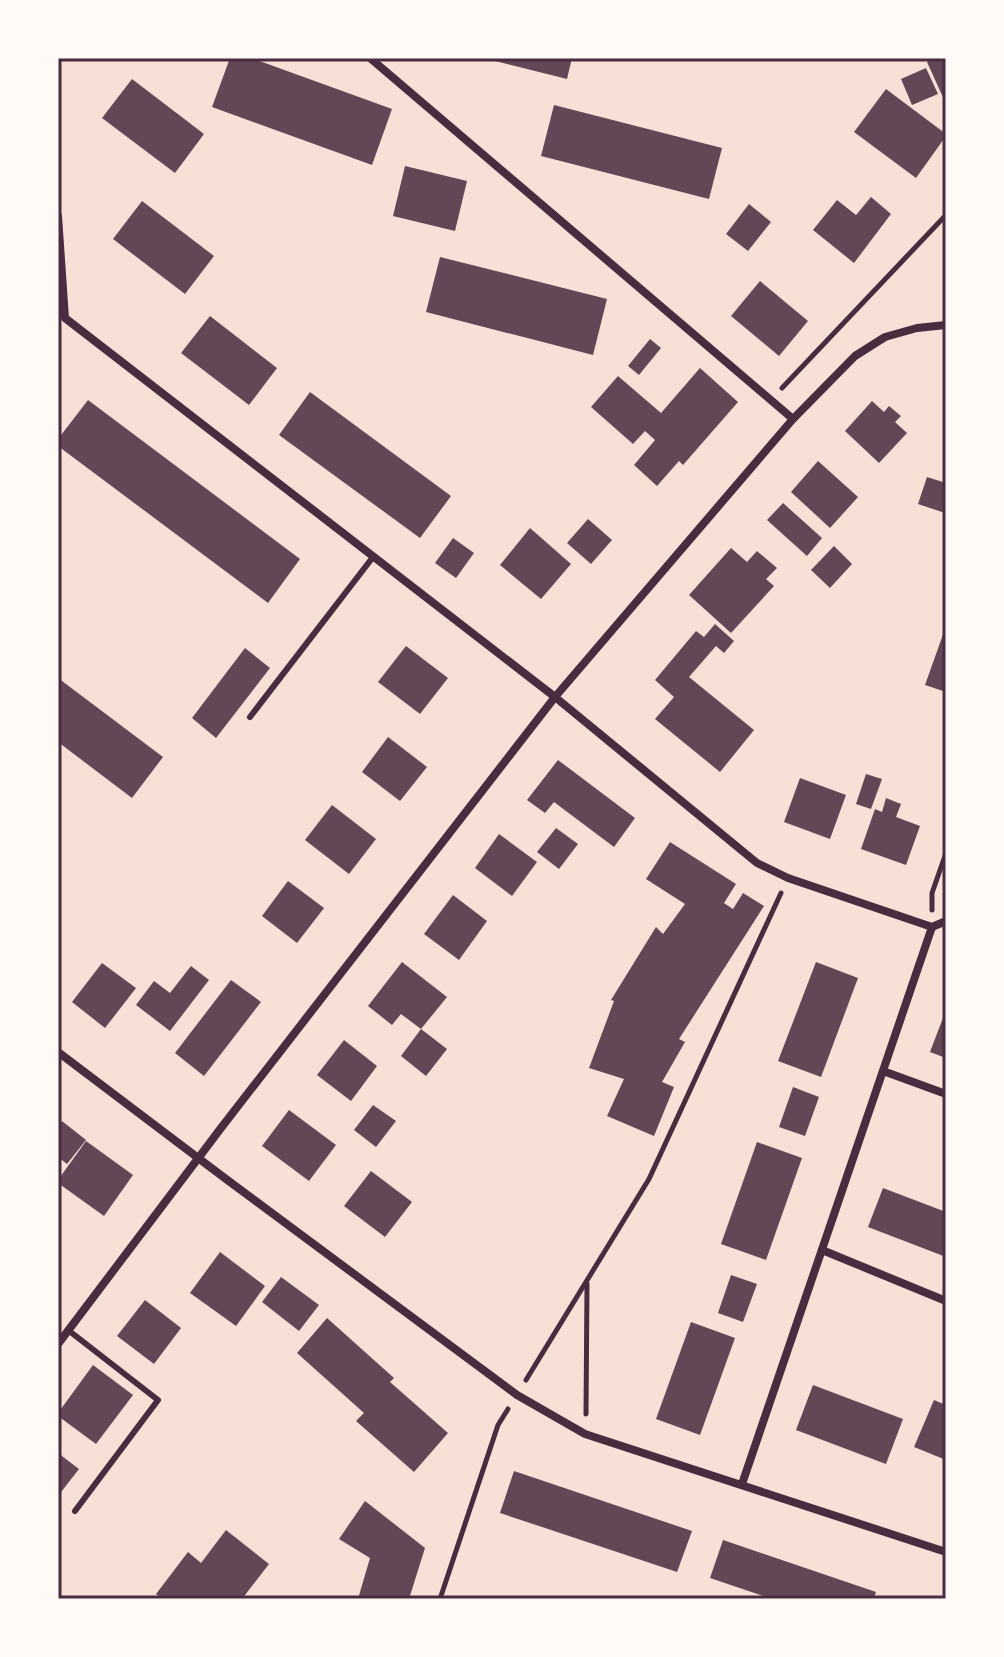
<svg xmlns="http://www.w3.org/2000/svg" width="1004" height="1657" font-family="Poppins,sans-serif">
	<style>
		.building { fill: #644757 }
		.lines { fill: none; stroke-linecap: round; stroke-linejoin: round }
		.path { stroke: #4a2c40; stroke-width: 5 }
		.service { stroke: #4a2c40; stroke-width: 6 }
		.minor { stroke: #4a2c40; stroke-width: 8 }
		.neatline { fill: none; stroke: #4a2c40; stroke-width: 3 }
	</style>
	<rect width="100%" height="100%" fill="#f7e1d7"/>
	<g class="building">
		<path d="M230,58H251L392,109L372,165L212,107Z"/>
		<path d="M483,58H572L567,79Z"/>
		<path d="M935,58H943L946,65V104L927,62Z"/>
		<path d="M926,68L938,94L912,105L901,79Z"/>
		<path d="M132,79L204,134L175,173L102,118Z"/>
		<path d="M886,89L946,134V136L916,178L854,132Z"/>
		<path d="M554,105L722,148L709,199L541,156Z"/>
		<path d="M405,166L467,181L455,231L393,216Z"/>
		<path d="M871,197L891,214L854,263L813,230L837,200L856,215Z"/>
		<path d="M142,201L214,256L185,294L113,239Z"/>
		<path d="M749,204L771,222L748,251L726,234Z"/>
		<path d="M440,257L607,299L593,355L426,312Z"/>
		<path d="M760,281L808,321L779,356L731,316Z"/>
		<path d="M210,316L277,368L249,405L181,353Z"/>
		<path d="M650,339L661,348L639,375L628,366Z"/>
		<path d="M700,368L738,402L683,465L679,461L657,486L634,465L655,440L645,431L633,444L591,407L618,376L661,413Z"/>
		<path d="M310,392L451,496L420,538L279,435Z"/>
		<path d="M88,400L300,559L268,603L58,446V439Z"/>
		<path d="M872,401L884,412L889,406L901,416L895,422L907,433L879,463L845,431Z"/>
		<path d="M818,461L858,497L830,528L791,492Z"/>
		<path d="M927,477L946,483L945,513L918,504Z"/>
		<path d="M783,503L822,538L807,556L767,520Z"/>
		<path d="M588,519L612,540L591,564L567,543Z"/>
		<path d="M530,528L571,564L541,599L500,565Z"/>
		<path d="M453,538L474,553L456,578L435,563Z"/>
		<path d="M834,546L852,564L830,588L811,570Z"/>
		<path d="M731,548L747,562L757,551L777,568L766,579L774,586L731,633L689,595Z"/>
		<path d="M715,624L734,641L724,653L716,646L689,677L754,730L720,772L655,719L674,697L655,680L696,631L704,637Z"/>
		<path d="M946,626V692L925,685Z"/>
		<path d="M406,646L448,678L420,714L378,682Z"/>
		<path d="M245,648L270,668L216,738L192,718Z"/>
		<path d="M58,678L163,757L132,798L58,742Z"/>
		<path d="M388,737L427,767L400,801L362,772Z"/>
		<path d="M558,760L635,818L614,847L554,802L545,813L527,800Z"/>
		<path d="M866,774L882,779L871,809L856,804Z"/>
		<path d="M800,778L846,795L830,839L784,822Z"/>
		<path d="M886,798L901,804L896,817L920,826L906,865L861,849L875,809L882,812Z"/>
		<path d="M332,805L376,839L349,874L305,840Z"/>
		<path d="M556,828L578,844L559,869L537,852Z"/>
		<path d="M499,834L537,862L512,896L475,868Z"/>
		<path d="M670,842L736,884L724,903L733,909L743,893L764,906L679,1039L685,1042L662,1082L674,1087L654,1136L607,1116L624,1079L589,1068L614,1001L611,1000L656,927L663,934L685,904L646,879Z"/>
		<path d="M288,881L324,908L297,943L262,916Z"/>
		<path d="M453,895L487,921L459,960L424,934Z"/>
		<path d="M402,962L447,997L421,1029L401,1014L392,1025L368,1006Z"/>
		<path d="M816,962L858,978L821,1077L778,1061Z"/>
		<path d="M102,963L136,988L105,1028L72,1002Z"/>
		<path d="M191,966L209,980L170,1031L136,1005L154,981L170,993Z"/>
		<path d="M231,980L261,1002L204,1076L175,1053Z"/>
		<path d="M946,1010V1058L930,1052Z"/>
		<path d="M421,1029L447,1049L426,1076L401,1056Z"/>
		<path d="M344,1040L377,1066L351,1101L317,1075Z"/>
		<path d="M793,1087L819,1097L805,1136L779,1127Z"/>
		<path d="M373,1105L396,1121L376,1147L354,1130Z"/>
		<path d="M289,1110L336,1145L309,1181L262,1146Z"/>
		<path d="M62,1121L86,1140L67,1164L58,1157V1127Z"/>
		<path d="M86,1141L133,1175L104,1216L58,1183V1180Z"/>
		<path d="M757,1142L802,1158L766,1260L721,1244Z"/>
		<path d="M371,1171L412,1202L385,1237L344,1206Z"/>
		<path d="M883,1188L946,1212V1257L868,1227Z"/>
		<path d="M220,1252L265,1286L236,1326L190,1293Z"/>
		<path d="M731,1275L757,1284L743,1322L718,1313Z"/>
		<path d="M281,1277L319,1305L299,1331L262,1302Z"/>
		<path d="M145,1300L181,1328L154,1364L117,1336Z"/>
		<path d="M327,1318L394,1378L390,1382L448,1433L414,1472L356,1421L364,1413L297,1353Z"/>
		<path d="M691,1322L735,1338L700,1435L656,1419Z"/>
		<path d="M93,1365L133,1395L96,1444L58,1416V1413Z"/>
		<path d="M813,1385L903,1419L886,1464L796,1430Z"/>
		<path d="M934,1400L946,1405V1460L914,1447Z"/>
		<path d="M58,1453L79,1469L58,1496Z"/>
		<path d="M514,1471L692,1531L677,1572L500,1513Z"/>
		<path d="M365,1501L425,1548L409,1599H358L370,1558L339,1539Z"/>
		<path d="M226,1530L269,1564L242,1599H162L156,1594L188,1552L201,1563Z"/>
		<path d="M723,1540L876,1592L874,1599H772L710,1578Z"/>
	</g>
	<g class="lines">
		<g class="path">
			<path d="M782,388L946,215"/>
			<path d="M932,910V893L946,853"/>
			<path d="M526,1380L649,1179L781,893"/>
			<path d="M586,1414L587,1284"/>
			<path d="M440,1599L498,1425L508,1409"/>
		</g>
		<g class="service">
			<path d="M250,717L373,557"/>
			<path d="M68,1330L158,1400L75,1511"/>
		</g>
		<g class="minor">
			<path d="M370,58L793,419"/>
			<path d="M58,216L65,318L555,697L757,863L788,878L932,927L946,921"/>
			<path d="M58,1052L222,1176L517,1395L585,1434L946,1552"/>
			<path d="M883,1071L946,1094"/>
			<path d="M822,1250L946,1301"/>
			<path d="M58,1344L221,1128L555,697L793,419L855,356L885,337L917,328L946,325"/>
			<path d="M742,1484L932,927"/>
		</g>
	</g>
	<rect width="1004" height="1657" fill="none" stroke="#fffaf5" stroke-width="120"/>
	<rect x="60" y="60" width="884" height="1537" class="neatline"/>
</svg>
